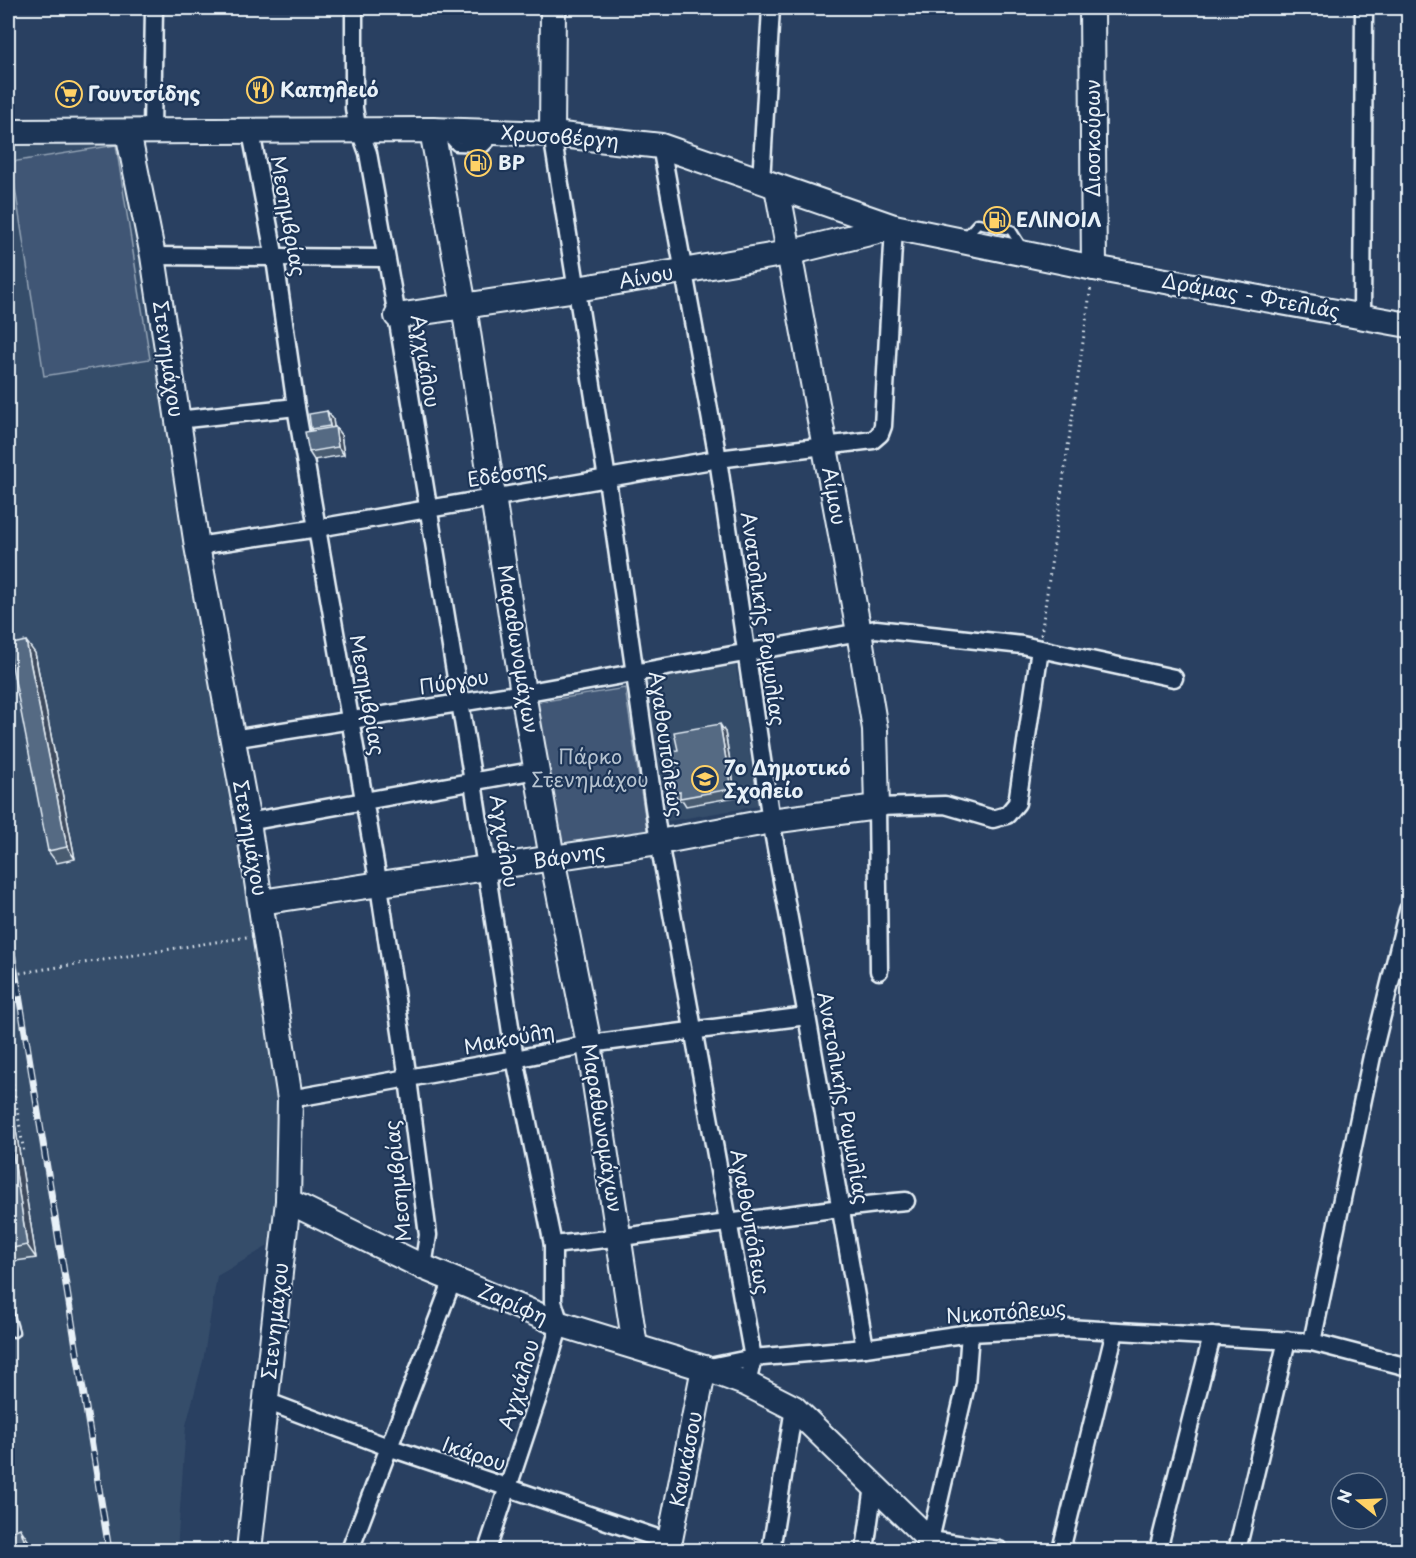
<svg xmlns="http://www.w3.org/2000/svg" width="1416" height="1558" font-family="'Playpen Sans',sans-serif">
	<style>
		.built { fill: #364d6b }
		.green { fill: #415774; stroke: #94a4b6; stroke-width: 1.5 }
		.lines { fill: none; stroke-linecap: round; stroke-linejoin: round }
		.lane-casing { stroke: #e8f1f8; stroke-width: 13 }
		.street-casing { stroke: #e8f1f8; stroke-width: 21 }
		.secondary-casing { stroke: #e8f1f8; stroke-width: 28 }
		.path { stroke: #e8f1f8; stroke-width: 3; stroke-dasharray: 1.5 4.5; stroke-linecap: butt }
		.lane { stroke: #1d3557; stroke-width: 8 }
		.street { stroke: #1d3557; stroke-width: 16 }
		.secondary { stroke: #1d3557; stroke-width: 24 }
		.rail-casing { stroke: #e8f1f8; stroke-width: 7 }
		.rail { stroke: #1d3557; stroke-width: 4.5; stroke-dasharray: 14; stroke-linecap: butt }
		.path-bridge { stroke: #e8f1f8; stroke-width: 3; stroke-dasharray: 1.5 4.5; stroke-linecap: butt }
		.wall { fill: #495b71; stroke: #e8f1f8; stroke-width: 1.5 }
		.shaded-wall { fill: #3c4a5c; stroke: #e8f1f8; stroke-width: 1.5 }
		.building { fill: #556a83; stroke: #e8f1f8; stroke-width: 1.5 }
		.labels { text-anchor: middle; stroke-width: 4.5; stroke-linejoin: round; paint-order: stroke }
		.poi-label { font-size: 20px; font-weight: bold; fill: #e8f1f8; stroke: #1d3557; text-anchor: start }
		.street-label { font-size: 20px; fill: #e8f1f8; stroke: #1d3557 }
		.park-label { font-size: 20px; fill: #b6c3d0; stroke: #1d3557 }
	</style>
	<rect width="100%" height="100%" fill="#294061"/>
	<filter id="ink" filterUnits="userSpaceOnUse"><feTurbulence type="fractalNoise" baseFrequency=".0167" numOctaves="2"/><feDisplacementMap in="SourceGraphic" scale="12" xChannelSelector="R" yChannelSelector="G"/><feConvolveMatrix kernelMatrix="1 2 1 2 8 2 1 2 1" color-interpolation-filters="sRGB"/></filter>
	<g filter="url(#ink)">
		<g class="built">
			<path d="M103,144L116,145L123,158L273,1066L277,1127L276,1187L268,1246L217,1276L203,1361L186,1425L177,1550H8V146Z"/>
			<path d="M735,661L758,806L668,821L646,675Z"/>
		</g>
		<g class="green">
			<path d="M116,145L150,359L44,376L11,162Z"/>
			<path d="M625,688L648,835L555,849L532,703Z"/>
		</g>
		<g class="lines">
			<defs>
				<g id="lane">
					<path d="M447,136L456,146L485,147L494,138"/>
					<path d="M964,238L978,223L1011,230L1023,249"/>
					<path d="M8,1312L14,1332"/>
				</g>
				<g id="street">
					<path d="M354,8V108L356,120L368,153L397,316L473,782L515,1059L553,1245V1302L560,1324L540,1391L487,1550"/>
					<path d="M152,131L154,8"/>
					<path d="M251,132L275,259L296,407L379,886L408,1079L428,1235L423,1267"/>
					<path d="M552,134L607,479L659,842L753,1358L747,1384"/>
					<path d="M661,146L718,459L771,821L807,1016L865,1348"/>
					<path d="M761,182L771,8"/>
					<path d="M153,256L386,258"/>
					<path d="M1362,316L1364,8"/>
					<path d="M177,420L296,407"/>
					<path d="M197,546L318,528L718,459L873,440L880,434L883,426L894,227"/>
					<path d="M232,739L523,693L876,629L1022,645L1174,678"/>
					<path d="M248,822L537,770"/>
					<path d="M879,971L877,807L945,805L993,819L1007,815L1017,803L1040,649"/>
					<path d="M290,1099L515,1059L589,1044L807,1016"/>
					<path d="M553,1245C671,1233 788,1212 906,1201"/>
					<path d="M970,1333L966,1385L930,1540L999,1550"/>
					<path d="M1312,1342L1372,1056L1408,910"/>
					<path d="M705,1368L753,1358L865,1348L970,1333L1066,1328L1312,1342L1408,1367"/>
					<path d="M266,1401L388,1447L669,1542"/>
					<path d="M350,1550L453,1279"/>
					<path d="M771,1550L794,1408"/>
					<path d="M865,1550L874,1486"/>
					<path d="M1061,1550L1115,1331"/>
					<path d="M1158,1550L1212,1336"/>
					<path d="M1237,1550L1287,1340"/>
				</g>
				<g id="secondary">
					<path d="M1092,8L1094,268"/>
					<path d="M432,130L464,306L523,693L552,858L589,1044L635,1346"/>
					<path d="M8,132L432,130L552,134L661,146L894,227L1094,268L1408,325"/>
					<path d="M128,132L153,256L197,546L248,822L290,1099L288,1201L249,1550"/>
					<path d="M552,134L553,8"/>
					<path d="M397,316L577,289L788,253L894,227"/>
					<path d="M261,902L659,842L771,821L877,807L875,729L859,632L777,187"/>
					<path d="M288,1201L423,1267L560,1324L704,1368L747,1384L794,1408L940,1550"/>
					<path d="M668,1550L704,1368"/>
				</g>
			</defs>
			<use href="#lane" class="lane-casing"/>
			<use href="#street" class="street-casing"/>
			<use href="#secondary" class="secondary-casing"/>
			<g class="path">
				<path d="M1041,635L1091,286"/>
				<path d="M8,1054L24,1153"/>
			</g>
			<use href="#lane" class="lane"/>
			<use href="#street" class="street"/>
			<use href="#secondary" class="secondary"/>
			<defs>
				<path id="rail" d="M8,927L109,1550"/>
			</defs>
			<use href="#rail" class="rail-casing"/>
			<use href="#rail" class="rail"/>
			<path class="path-bridge" d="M8,975L253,936"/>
		</g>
		<g class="wall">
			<path d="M327,411L333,419L334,427H335L341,435L344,455L314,460L309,452L312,431L311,429Z"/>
			<path d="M35,653L75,859L57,863L48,851Z"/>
			<path d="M725,732L736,797L686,806L683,801H680L674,793L678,750Z"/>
			<path d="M8,1079L36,1258L16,1261L8,1249Z"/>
		</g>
		<g class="shaded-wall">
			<path d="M327,411L333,419L335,435L330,426Z"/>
			<path d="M335,427L341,435L344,455L338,447Z"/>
			<path d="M26,641L35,653L75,859L67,847Z"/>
			<path d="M720,724L725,732L736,797L731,789Z"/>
			<path d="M8,1079L36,1258L27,1245L8,1121Z"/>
			<path d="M20,1528L28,1540L32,1551H28Z"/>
		</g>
		<g class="building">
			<path d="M327,411L330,426L311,429L309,414Z"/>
			<path d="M335,427L338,447L309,452L305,432Z"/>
			<path d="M26,641L67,847L48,851L8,645Z"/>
			<path d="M720,724L731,789L680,798V792L674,793L667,752L678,750L674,732Z"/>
			<path d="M8,1121L27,1245L8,1249Z"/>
			<path d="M20,1528L28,1551H8V1533Z"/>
		</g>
	</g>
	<defs>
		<symbol id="restaurant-ring" viewBox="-11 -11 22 22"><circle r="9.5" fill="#1d3557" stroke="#ffd166" stroke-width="1.5"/><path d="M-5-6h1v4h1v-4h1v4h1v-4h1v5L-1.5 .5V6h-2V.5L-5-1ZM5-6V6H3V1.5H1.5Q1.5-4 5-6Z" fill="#ffd166"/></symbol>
		<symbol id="supermarket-ring" viewBox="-11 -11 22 22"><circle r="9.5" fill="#1d3557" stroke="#ffd166" stroke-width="1.5"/><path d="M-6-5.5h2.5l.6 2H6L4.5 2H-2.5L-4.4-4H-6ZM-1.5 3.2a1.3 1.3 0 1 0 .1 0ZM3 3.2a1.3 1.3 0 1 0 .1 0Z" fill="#ffd166"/></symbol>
		<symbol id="fuel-ring" viewBox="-11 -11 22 22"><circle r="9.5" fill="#1d3557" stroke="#ffd166" stroke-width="1.5"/><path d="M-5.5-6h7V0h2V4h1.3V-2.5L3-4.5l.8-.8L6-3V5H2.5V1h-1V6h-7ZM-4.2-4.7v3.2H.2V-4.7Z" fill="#ffd166"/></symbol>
		<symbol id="school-ring" viewBox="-11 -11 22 22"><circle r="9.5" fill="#1d3557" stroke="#ffd166" stroke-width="1.5"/><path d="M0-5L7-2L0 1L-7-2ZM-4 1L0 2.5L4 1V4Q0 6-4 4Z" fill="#ffd166"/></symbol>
	</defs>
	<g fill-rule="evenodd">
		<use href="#restaurant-ring" x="245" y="75" width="30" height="30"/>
		<use href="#supermarket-ring" x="54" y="79" width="30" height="30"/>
		<use href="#fuel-ring" x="463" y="148" width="30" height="30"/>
		<use href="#fuel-ring" x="982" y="205" width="30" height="30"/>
		<use href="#school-ring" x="690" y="764" width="30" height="30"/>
	</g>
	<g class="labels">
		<g class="poi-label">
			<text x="280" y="97">Καπηλειό</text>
			<text x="88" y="101">Γουντσίδης</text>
			<text x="498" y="170">BP</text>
			<text x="1016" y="227">ΕΛΙΝΟΙΛ</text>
			<text x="724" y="775">7ο Δημοτικό<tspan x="724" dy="23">Σχολείο</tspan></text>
		</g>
		<g class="street-label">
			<text transform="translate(560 137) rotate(4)" y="7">Χρυσοβέργη</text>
			<text transform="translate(1093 138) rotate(-90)" y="7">Διοσκούρων</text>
			<text transform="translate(288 216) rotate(80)" y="7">Μεσημβρίας</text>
			<text transform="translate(646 277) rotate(-10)" y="7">Αίνου</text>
			<text transform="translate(1251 296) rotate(10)" y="7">Δράμας - Φτελιάς</text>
			<text transform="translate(168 359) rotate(82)" y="7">Στενημάχου</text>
			<text transform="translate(425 361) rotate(81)" y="7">Αγχιάλου</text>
			<text transform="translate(507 474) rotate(-9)" y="7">Εδέσσης</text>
			<text transform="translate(834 496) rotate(80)" y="7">Αίμου</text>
			<text transform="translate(763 619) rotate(82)" y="7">Ανατολικής Ρωμυλίας</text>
			<text transform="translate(518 649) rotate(81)" y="7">Μαραθωνομάχων</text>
			<text transform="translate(454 682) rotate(-9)" y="7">Πύργου</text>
			<text transform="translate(367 695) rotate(80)" y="7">Μεσημβρίας</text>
			<text transform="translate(666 744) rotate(82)" y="7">Αγαθουπόλεως</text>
			<text transform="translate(250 838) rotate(80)" y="7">Στενημάχου</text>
			<text transform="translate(504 841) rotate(81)" y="7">Αγχιάλου</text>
			<text transform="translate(569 856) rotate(-9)" y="7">Βάρνης</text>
			<text transform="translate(509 1039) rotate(-11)" y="7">Μακούλη</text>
			<text transform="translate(843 1098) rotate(80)" y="7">Ανατολικής Ρωμυλίας</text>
			<text transform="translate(602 1128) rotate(81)" y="7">Μαραθωνομάχων</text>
			<text transform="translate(398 1181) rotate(-96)" y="7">Μεσημβρίας</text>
			<text transform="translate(750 1222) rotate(80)" y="7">Αγαθουπόλεως</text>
			<text transform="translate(513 1304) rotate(23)" y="7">Ζαρίφη</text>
			<text transform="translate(1006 1312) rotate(-4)" y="7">Νικοπόλεως</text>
			<text transform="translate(275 1321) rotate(-84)" y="7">Στενημάχου</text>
			<text transform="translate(519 1385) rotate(-73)" y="7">Αγχιάλου</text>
			<text transform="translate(474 1454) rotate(19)" y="7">Ικάρου</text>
			<text transform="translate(686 1459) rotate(-79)" y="7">Καυκάσου</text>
		</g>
		<g class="park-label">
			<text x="590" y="764">Πάρκο<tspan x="590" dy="23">Στενημάχου</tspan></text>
		</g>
	</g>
	<rect width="1416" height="1558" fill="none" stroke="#1d3557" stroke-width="30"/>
	<rect x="15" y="15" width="1386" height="1528" fill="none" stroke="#e8f1f8" stroke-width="2" filter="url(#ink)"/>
	<g transform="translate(1359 1501) rotate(288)"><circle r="28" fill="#1d3557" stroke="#6e8097" stroke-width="1.5"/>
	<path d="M0-4.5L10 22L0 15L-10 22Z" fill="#ffd166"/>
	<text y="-9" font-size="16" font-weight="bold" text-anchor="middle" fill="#e8f1f8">N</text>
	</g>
</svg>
